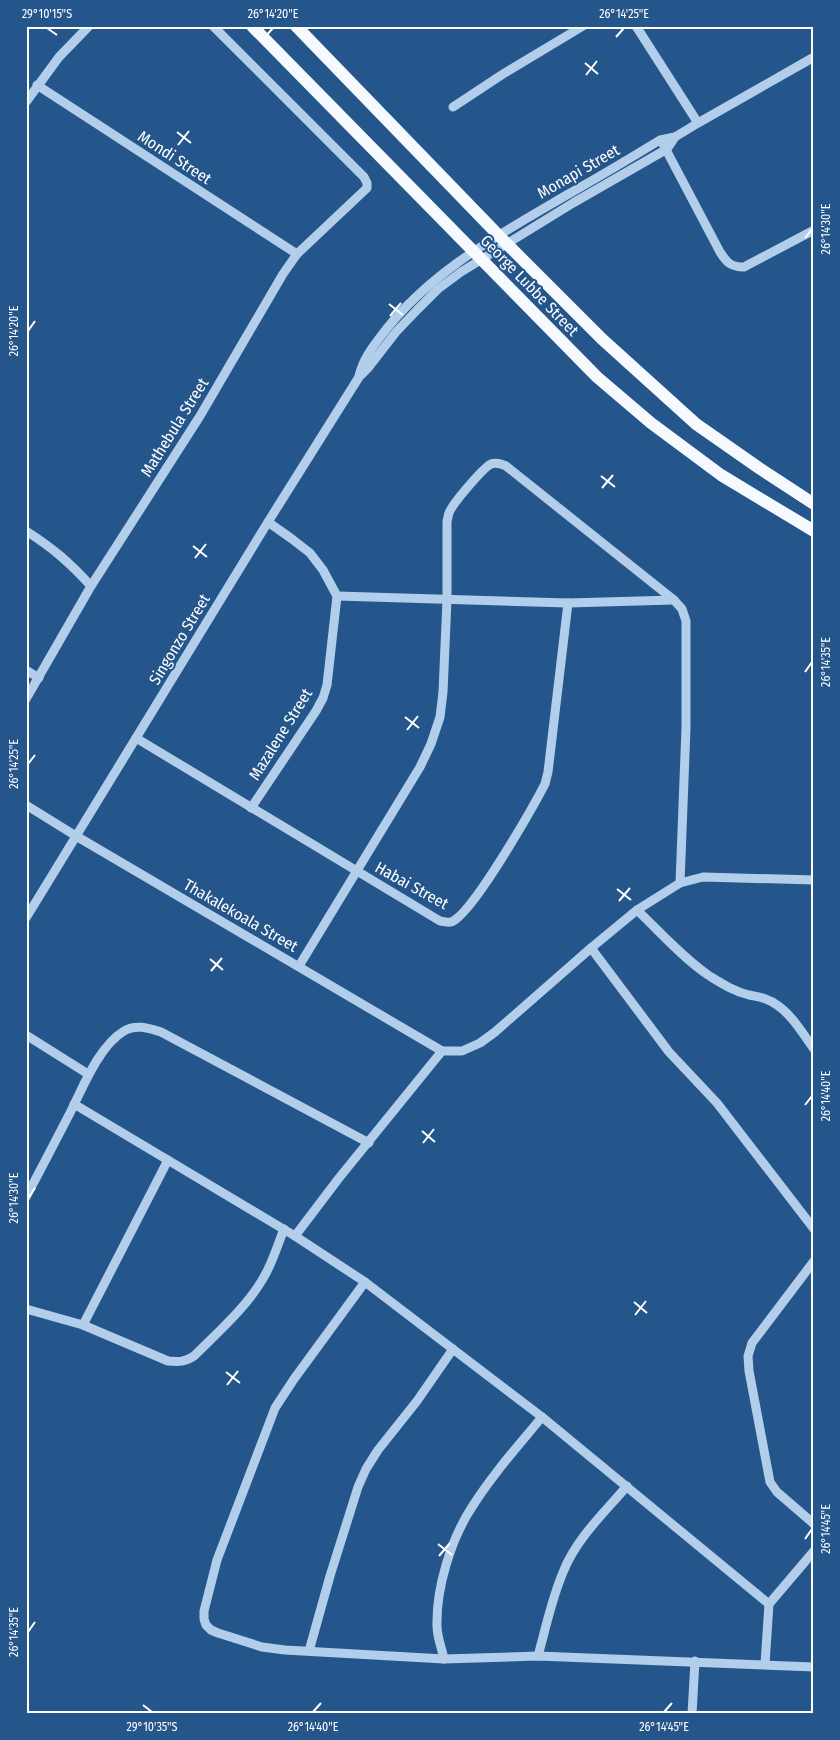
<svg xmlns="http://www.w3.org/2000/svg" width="840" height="1740" font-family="'Fira Sans Condensed',sans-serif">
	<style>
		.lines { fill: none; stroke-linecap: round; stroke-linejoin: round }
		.minor { stroke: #b2ceea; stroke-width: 9 }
		.major { stroke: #f6fafe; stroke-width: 12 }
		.ticks { fill: none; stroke: #fff; stroke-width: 2 }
		.labels { text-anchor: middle; stroke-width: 4; stroke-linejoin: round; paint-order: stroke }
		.street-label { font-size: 16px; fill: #fff; stroke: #25568b }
		.neatline { fill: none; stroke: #fff; stroke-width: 2 }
		.ticks-label { font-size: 12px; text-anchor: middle; fill: #fff }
	</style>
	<rect width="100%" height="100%" fill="#25568b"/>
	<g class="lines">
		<g class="minor">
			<path d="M636,26L698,123"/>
			<path d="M37,85L297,254"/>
			<path d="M26,102L59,57L89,26"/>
			<path d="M453,107L503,74L583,26"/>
			<path d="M663,144L720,252C727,263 731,267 744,267L814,230"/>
			<path d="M359,376C363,360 371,349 381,336C428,273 498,235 565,196C597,178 629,159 660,140L675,137"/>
			<path d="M26,531C53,548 70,563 91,586"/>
			<path d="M337,596L568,603L674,600"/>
			<path d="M26,670L39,678"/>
			<path d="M26,699L91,586L200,416L283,274L297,254L367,188V183L364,177L213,26"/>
			<path d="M136,738L440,921C443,921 448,923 451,922C472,915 533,807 545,784L548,772L568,603"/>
			<path d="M26,805L76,836L442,1051"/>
			<path d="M251,808L316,711L323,698L327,685L337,596L323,570L310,553L292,539L268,522"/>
			<path d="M637,910C660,932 682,957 708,975C721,983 733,991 749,995C759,997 768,998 777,1005C792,1015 803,1034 814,1049"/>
			<path d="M26,918L268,522L359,377L368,368L396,332L417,310L438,289L461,272L573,203L667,149L675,137L698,123L814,57"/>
			<path d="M591,948L669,1052L717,1103L814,1229"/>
			<path d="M299,966L420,767L431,744L440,717L443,692L447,600V521C448,518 448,516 449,513C452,504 483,468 491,464C496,462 501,464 506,466L674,600L682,609L686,621V728L680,883"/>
			<path d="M26,1035L88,1074"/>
			<path d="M74,1104L295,1236L365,1282L542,1417L769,1604"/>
			<path d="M26,1197C41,1169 56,1140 71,1111C83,1087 99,1046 124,1031C136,1024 148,1028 161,1032L369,1143"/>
			<path d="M295,1236L339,1178L442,1051H462L480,1043L495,1032L591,948L637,910L680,883L703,877L814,880"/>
			<path d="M814,1261L752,1343L748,1356L749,1371L770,1482L777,1492L814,1524"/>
			<path d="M365,1282L294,1379L275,1408L217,1560L204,1611V1619L206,1625L211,1630L218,1633L262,1647L285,1650L444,1659L538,1656L814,1667"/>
			<path d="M26,1309L83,1325L168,1361C179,1362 185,1362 194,1356C218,1332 249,1305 265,1275C273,1261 278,1244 284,1229"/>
			<path d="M83,1325L168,1160"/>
			<path d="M309,1651L330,1576L358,1487L366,1469L378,1450L417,1401L453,1349"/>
			<path d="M538,1656C546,1627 552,1597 564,1570C577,1538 605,1512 627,1486"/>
			<path d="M444,1659C442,1649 437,1637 437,1626C436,1588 451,1539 472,1507C492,1475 518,1446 542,1417"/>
			<path d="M765,1664L769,1604L814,1551"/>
			<path d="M692,1714L695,1661"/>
		</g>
		<g class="major">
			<path d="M252,26L597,377L651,423L721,475L814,531"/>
			<path d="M296,26L507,244L602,339L696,424L759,468L814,504"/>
		</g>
	</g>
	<path class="ticks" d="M47,28L57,35M265,37L273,28M616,37L624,28M585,63L598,74M586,75L597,61M177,132L191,143M178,145L189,131M805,238L812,229M389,304L403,315M390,316L401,303M28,331L35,321M601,476L615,487M602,488L613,475M193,546L207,557M195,558L206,544M805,672L812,662M405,717L419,728M407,730L418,716M28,764L35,755M617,889L631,900M619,901L630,888M210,959L223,970M211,971L222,958M805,1105L812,1096M422,1131L435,1142M423,1143L434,1129M28,1198L35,1188M634,1302L647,1313M635,1315L646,1301M226,1372L240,1383M227,1385L238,1371M805,1539L812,1529M438,1544L452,1555M439,1556L450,1543M28,1632L35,1622M143,1705L152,1712M313,1712L321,1703M664,1712L672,1703"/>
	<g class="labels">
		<g class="street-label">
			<text transform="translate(175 157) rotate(33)" y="6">Mondi Street</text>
			<text transform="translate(578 171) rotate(-30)" y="6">Monapi Street</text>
			<text transform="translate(530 285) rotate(46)" y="6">George Lubbe Street</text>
			<text transform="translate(174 427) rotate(-58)" y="6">Mathebula Street</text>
			<text transform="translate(179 639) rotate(-59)" y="6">Singonzo Street</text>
			<text transform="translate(280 734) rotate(-58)" y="6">Mazalene Street</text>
			<text transform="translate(412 885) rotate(29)" y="6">Habai Street</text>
			<text transform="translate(241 915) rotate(30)" y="6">Thakalekoala Street</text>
		</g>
	</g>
	<rect width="840" height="1740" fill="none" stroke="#25568b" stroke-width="55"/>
	<rect x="28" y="28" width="784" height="1684" class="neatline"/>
	<g class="ticks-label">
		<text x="47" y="18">29°10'15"S</text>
		<text x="273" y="18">26°14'20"E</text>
		<text x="624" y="18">26°14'25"E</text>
		<text transform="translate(826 229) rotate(-90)" y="4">26°14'30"E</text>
		<text transform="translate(14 331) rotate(-90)" y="4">26°14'20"E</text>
		<text transform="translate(826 662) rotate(-90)" y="4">26°14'35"E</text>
		<text transform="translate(14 764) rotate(-90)" y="4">26°14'25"E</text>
		<text transform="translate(826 1096) rotate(-90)" y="4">26°14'40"E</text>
		<text transform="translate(14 1198) rotate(-90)" y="4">26°14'30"E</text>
		<text transform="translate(826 1529) rotate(-90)" y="4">26°14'45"E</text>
		<text transform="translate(14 1632) rotate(-90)" y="4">26°14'35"E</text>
		<text x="152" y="1731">29°10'35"S</text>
		<text x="313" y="1731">26°14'40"E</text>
		<text x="664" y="1731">26°14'45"E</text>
	</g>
</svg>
